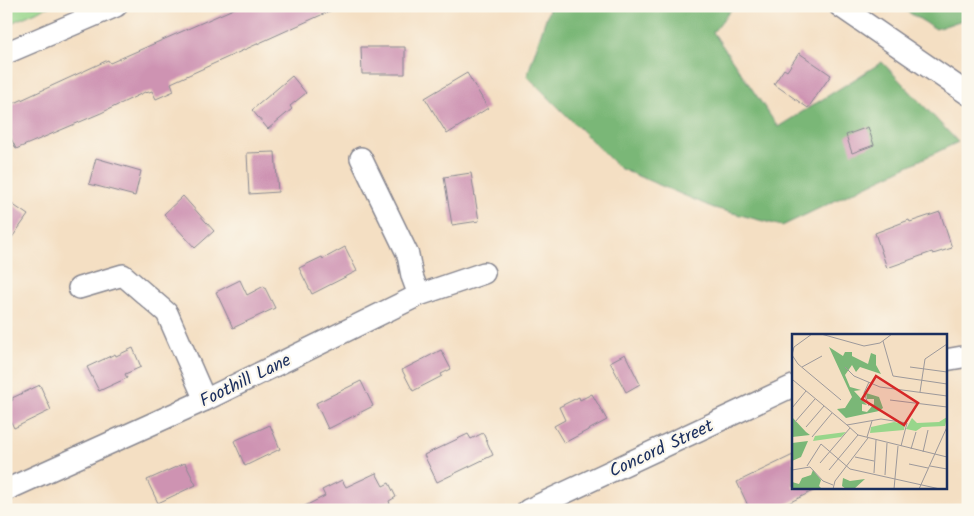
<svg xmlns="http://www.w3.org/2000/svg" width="974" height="516" font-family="Kalam,sans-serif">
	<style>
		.green { fill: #98d68b; stroke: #5a8274 }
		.forest { fill: #7ab777; stroke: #4a736a }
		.building { fill: #ce93b2 }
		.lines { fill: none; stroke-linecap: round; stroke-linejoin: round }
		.street-casing { stroke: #888790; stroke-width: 24 }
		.street { stroke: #fff; stroke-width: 21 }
		.labels { text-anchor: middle; stroke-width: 4.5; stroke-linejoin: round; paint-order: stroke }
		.street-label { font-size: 18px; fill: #1b2f5e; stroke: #fbf7ec }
		.inset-road { fill: none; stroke: #9d999b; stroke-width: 1 }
		.view { fill: #d62828; fill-opacity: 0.15; stroke: #d62828; stroke-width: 2.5 }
		.inset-edge { fill: none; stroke: #1b2f5e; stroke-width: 2.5 }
	</style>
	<rect width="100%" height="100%" fill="#fbf7ec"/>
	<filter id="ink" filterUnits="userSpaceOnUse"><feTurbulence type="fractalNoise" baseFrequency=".02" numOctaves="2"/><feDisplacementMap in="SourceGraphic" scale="10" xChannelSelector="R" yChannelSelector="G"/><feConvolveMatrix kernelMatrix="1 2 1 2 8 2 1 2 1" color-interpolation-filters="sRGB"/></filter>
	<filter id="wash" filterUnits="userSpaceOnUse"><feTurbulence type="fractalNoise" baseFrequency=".0096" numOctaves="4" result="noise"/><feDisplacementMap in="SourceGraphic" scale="20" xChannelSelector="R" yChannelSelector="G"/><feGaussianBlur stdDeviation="1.12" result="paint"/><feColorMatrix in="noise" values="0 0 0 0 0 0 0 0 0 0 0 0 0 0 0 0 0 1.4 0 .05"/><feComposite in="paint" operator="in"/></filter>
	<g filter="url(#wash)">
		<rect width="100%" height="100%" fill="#f4dfc3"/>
		<path class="green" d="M6,6H50L6,25Z"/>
		<g class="forest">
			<path d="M550,6H734L713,32L778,127L882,62L958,142L782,226L714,208L619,168L527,76Z"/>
			<path d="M898,6H968V18L936,29Z"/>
		</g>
		<g id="blocks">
			<g class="building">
				<path d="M240,6H341L171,83L174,91L156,99L152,91L146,93L145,92L101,113L16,149L6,127V107L108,60L110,63Z"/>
				<path d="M361,47H405V74H362Z"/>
				<path d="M799,53L831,75L808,108L774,84L784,69L787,71Z"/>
				<path d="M467,73L488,108L447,134L425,98Z"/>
				<path d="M292,76L306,93L290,106L292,109L268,129L252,110Z"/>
				<path d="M868,127L874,145L852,153L846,135Z"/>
				<path d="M275,152L278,192L249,194L247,153Z"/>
				<path d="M96,158L141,171L135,196L89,184Z"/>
				<path d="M471,173L479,221L452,225L444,177Z"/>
				<path d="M183,196L214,231L195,248L164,214Z"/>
				<path d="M6,200L28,215L6,246Z"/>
				<path d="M940,212L952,248L933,254L932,252L887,268L875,233L909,220L910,222Z"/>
				<path d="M345,247L357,271L312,294L299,268L322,257L323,259Z"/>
				<path d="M240,280L247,295L264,286L275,308L233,328L216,292Z"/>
				<path d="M133,348L141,367L125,374L127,378L99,391L87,367L115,354L116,356Z"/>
				<path d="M441,350L451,369L441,374L442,376L413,391L402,370Z"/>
				<path d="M625,354L640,384L626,392L610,362Z"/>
				<path d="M361,381L373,406L328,429L316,403Z"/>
				<path d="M40,385L51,410L14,428L6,412V403L13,400L12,398Z"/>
				<path d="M592,394L607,420L564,443L554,426L565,420L559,407L579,397L580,400Z"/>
				<path d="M270,425L280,449L245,466L234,441Z"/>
				<path d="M483,433L493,455L437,482L424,455L468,434L471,439Z"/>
				<path d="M793,455V487H821L774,510H750L737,482Z"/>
				<path d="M185,463L196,485L158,503L147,480Z"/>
				<path d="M376,473L383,486L389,483L396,497L389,501L390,504L379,510H297L325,496L322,490L342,480L346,487Z"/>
			</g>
		</g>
	</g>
	<g filter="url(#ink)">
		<use href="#blocks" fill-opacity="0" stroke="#888790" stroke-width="1"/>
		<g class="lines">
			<defs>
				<g id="street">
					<path d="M840,6L968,94"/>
					<path d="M6,53L116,6"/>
					<path d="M361,158L408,255L412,276L419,295"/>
					<path d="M79,288L123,275L167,313L205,400"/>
					<path d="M945,360L968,356"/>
					<path d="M6,490L205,400L419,295L484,273"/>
					<path d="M528,510L793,386"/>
				</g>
			</defs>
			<use href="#street" class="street-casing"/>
			<use href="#street" class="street"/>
		</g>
	</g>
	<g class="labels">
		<g class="street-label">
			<text transform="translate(245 380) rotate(-26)" y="6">Foothill Lane</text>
			<text transform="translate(661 448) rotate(-25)" y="6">Concord Street</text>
		</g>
	</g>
	<g transform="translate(792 334)">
		<rect width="155" height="155" fill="#f4dfc3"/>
		<path d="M155,83L153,92L130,93L124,97L114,95L120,84L125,89L147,88ZM102,88L113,90L112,96L78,99L79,93ZM54,98L49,103L21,107L23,102Z" fill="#98d68b"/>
		<path d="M37,13L51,22L53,18H60V22L76,30L79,19L84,21V31L89,40L68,33L64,38L60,31L53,41L58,53L69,56L62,57L75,71L70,70V77L75,78L82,70V65H75L74,59L87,63L91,74L87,77L54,84L45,75L53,74L60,63ZM0,83L14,98L18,101L0,103ZM16,107L9,123L0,127V109ZM21,136L29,146L27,152L30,155H0V148L7,150L10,144L19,141ZM51,144L58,147L73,145L62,155H54L50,152Z" fill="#7ab777"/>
		<path class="inset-road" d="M20,0L2,13L0,21L6,30L49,66M29,0L72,12L88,9L100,0M91,7L101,42L155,50M10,33L30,22M53,33L62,42L88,53L155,62M118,33L155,38M1,46L55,91L89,85L115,89L109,112M77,48L72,59L77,72M128,58L133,25L155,10M98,66L155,73M0,74L14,57M3,88L23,65M55,91L66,101L155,123M14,93L32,72M20,103L40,79M75,103L80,87M29,110L58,135L148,155M119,115L124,98M131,118L136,96M63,123L82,127M28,129L58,94M117,130L136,134M15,132L29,110M138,132L155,135M0,136L18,133L31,147L41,151M37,136L66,101M82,139L84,106M93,141L95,109M41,155L43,147L76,104M102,155L106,112M127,155L155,93"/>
		<path class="view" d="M84,42L126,69L112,91L70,65Z"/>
		<rect width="155" height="155" class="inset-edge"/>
	</g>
	<rect width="974" height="516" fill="none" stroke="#fbf7ec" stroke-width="25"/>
</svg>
